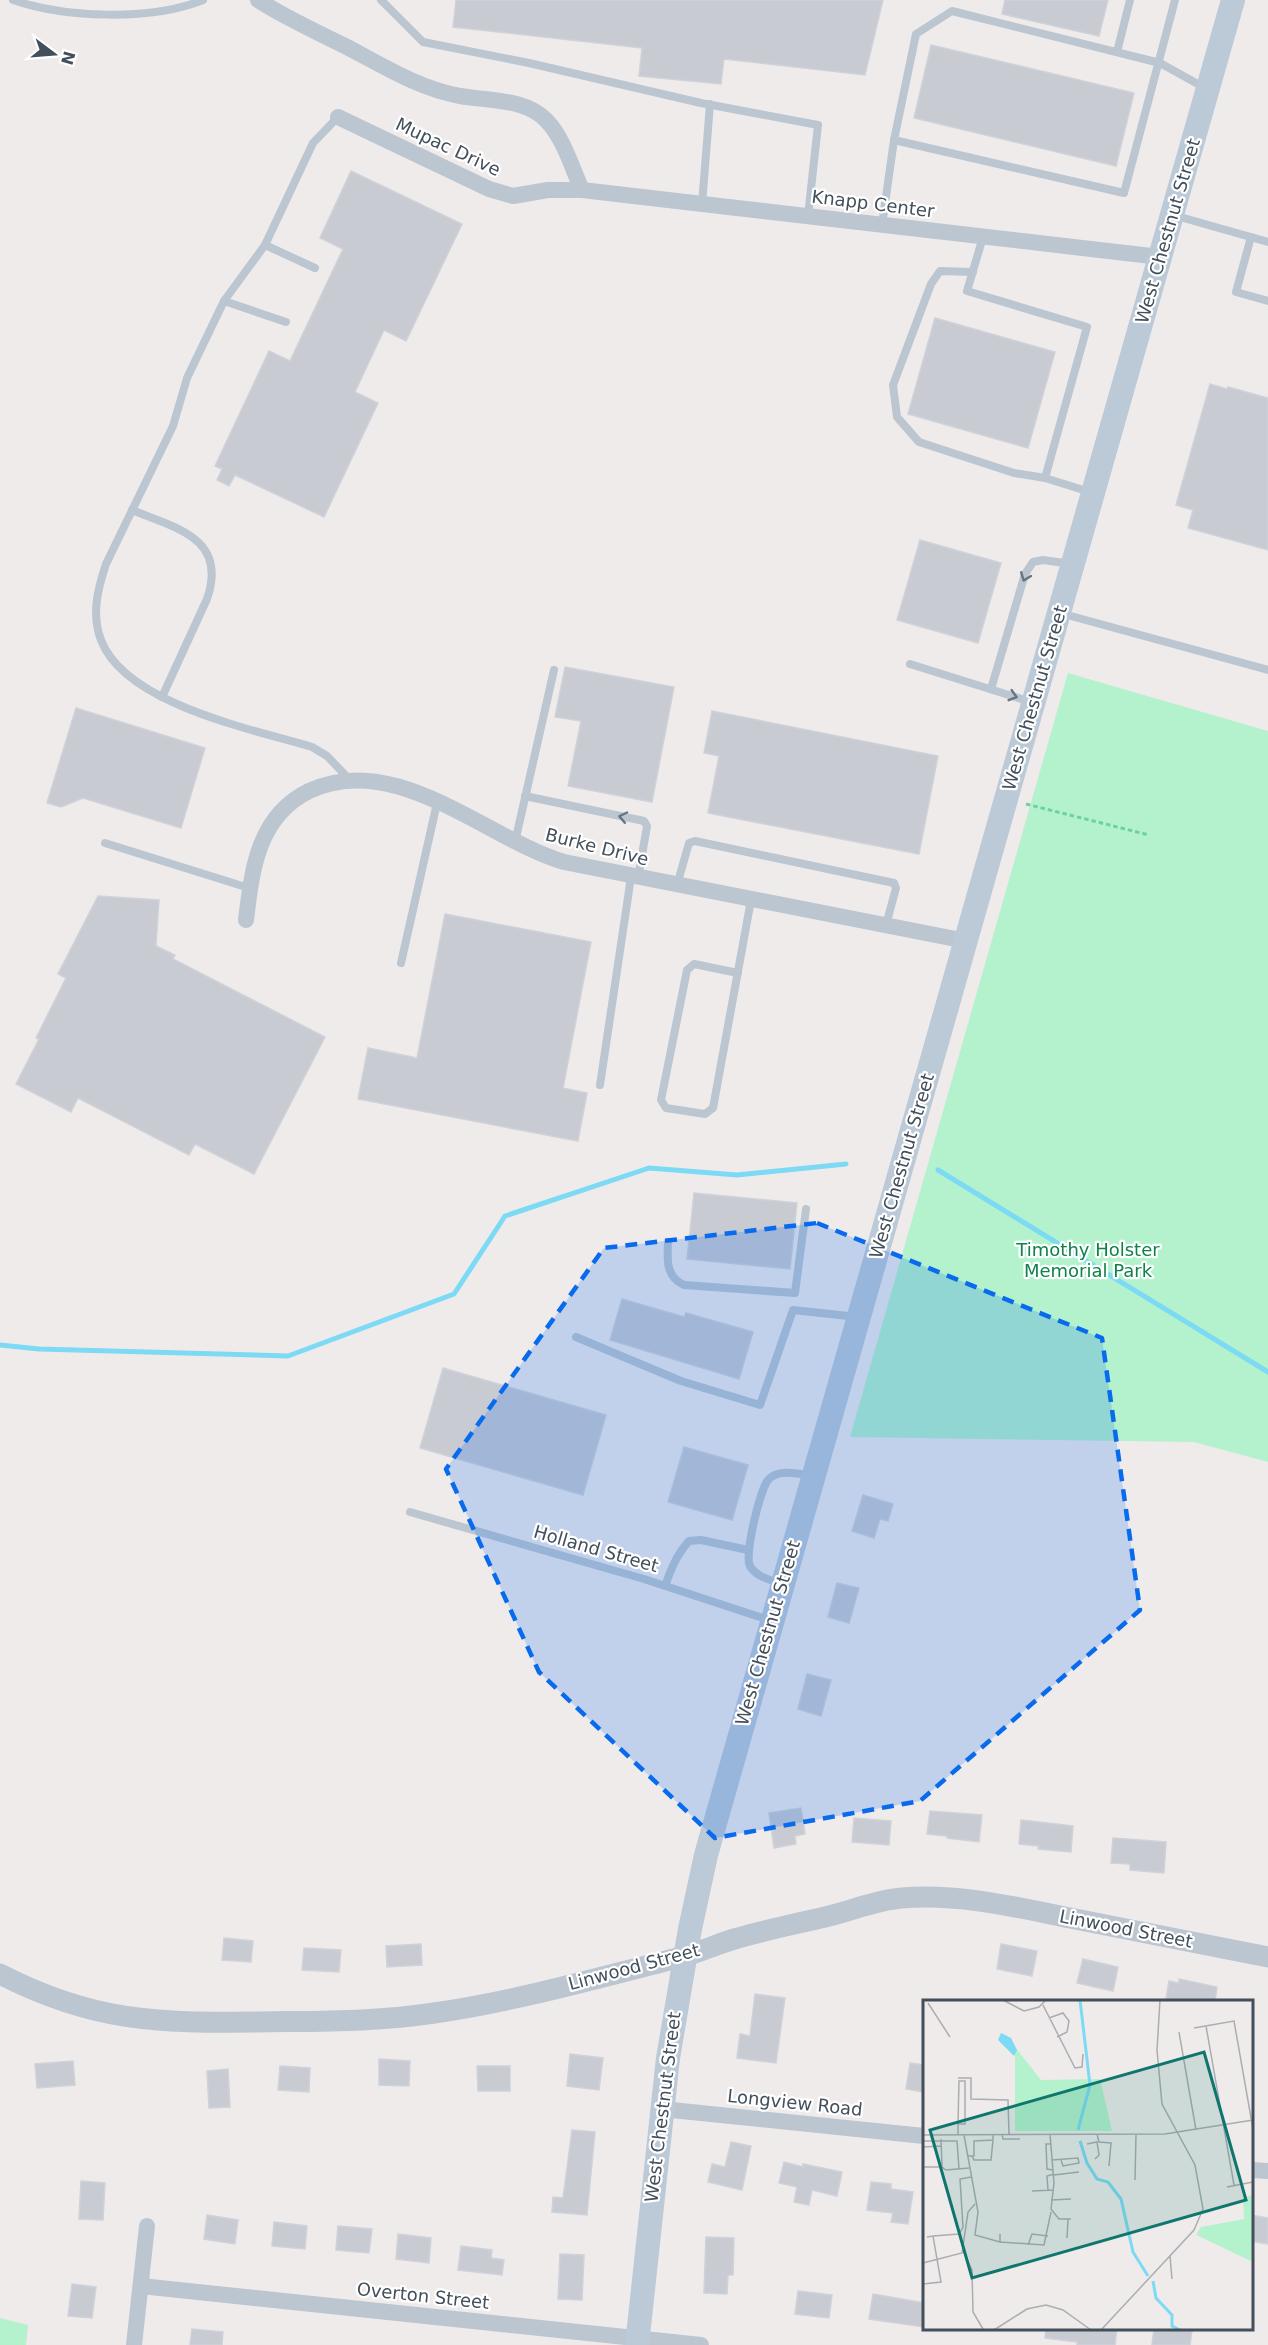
<svg xmlns="http://www.w3.org/2000/svg" width="1268" height="2345" font-family="'DejaVu Sans',sans-serif">
	<style>
		.green { fill: #b4f2cd }
		.lines { fill: none; stroke-linecap: round; stroke-linejoin: round }
		.stream { stroke: #7ddaf4; stroke-width: 5 }
		.building { fill: #c8cbd2; stroke: #cfd2d9; stroke-width: 1.5 }
		.path { stroke: #6ad3a0; stroke-width: 3; stroke-dasharray: 4.5 3; stroke-linecap: butt }
		.service { stroke: #bbc6d0; stroke-width: 8 }
		.minor { stroke: #bbc6d0; stroke-width: 16 }
		.tertiary { stroke: #bbc6d0; stroke-width: 21 }
		.secondary { stroke: #bcc9d7; stroke-width: 24 }
		.oneway { stroke: #67737e }
		.marked { fill: #086aec; fill-opacity: 0.2; stroke: #086aec; stroke-width: 4.5; stroke-dasharray: 12 8; stroke-linejoin: round }
		.labels { text-anchor: middle; stroke-width: 4.5; stroke-linejoin: round; paint-order: stroke }
		.street-label { font-size: 18px; fill: #434f5b; stroke: #fff }
		.park-label { font-size: 18px; fill: #0e8249; stroke: #fff }
		.inset-river { fill: none; stroke: #7ddaf4; stroke-width: 3 }
		.inset-road { fill: none; stroke: #aaadb1; stroke-width: 1.5 }
		.view { fill: #0f766e; fill-opacity: 0.15; stroke: #0f766e; stroke-width: 3 }
		.inset-edge { fill: none; stroke: #434f5b; stroke-width: 3 }
	</style>
	<rect width="100%" height="100%" fill="#efebeb"/>
	<g class="green">
		<path d="M1068,673L1268,731V1462L1194,1442L850,1437Z"/>
		<path d="M0,2318L28,2325L26,2345H0Z"/>
	</g>
	<g class="lines">
		<g class="stream">
			<path d="M938,1170L1268,1372"/>
			<path d="M0,1345L39,1349L288,1356L454,1294L505,1216L649,1168L737,1175L846,1164"/>
		</g>
	</g>
	<g class="building">
		<path d="M456,0H883L865,75L724,59L721,84L639,76L642,48L453,27Z"/>
		<path d="M1005,0H1108L1099,36L1002,14Z"/>
		<path d="M931,45L1134,93L1116,166L914,118Z"/>
		<path d="M351,171L462,224L406,341L384,330L355,392L378,403L324,517L235,475L229,486L217,480L222,469L215,466L269,351L290,361L343,249L320,238Z"/>
		<path d="M935,318L1055,352L1028,448L908,414Z"/>
		<path d="M1210,384L1227,389L1228,387L1268,398V550L1188,528L1193,510L1176,505Z"/>
		<path d="M920,540L1001,563L978,643L897,620Z"/>
		<path d="M565,667L674,687L652,802L568,786L581,721L555,717Z"/>
		<path d="M76,708L205,748L181,828L83,798L61,807L47,803Z"/>
		<path d="M712,711L938,756L919,854L708,813L719,756L704,753Z"/>
		<path d="M98,896L159,900L156,946L175,955L173,959L325,1037L254,1174L195,1144L189,1155L78,1098L71,1112L16,1084L39,1039L36,1038L66,978L58,974Z"/>
		<path d="M445,914L591,942L563,1088L587,1093L578,1141L358,1099L368,1048L417,1058Z"/>
		<path d="M694,1193L797,1203L790,1269L687,1259Z"/>
		<path d="M622,1299L684,1317L686,1313L753,1332L739,1379L610,1340Z"/>
		<path d="M443,1368L606,1415L583,1495L420,1448Z"/>
		<path d="M684,1447L748,1465L732,1520L668,1502Z"/>
		<path d="M863,1495L893,1504L888,1521L880,1519L874,1538L852,1531Z"/>
		<path d="M837,1583L859,1588L849,1623L828,1617Z"/>
		<path d="M807,1674L831,1680L821,1716L798,1709Z"/>
		<path d="M801,1808L805,1834L795,1836L796,1844L774,1848L769,1813Z"/>
		<path d="M930,1811L982,1815L979,1842L947,1838V1836L927,1834Z"/>
		<path d="M854,1818L891,1821L889,1845L852,1842Z"/>
		<path d="M1021,1820L1073,1826L1071,1852L1038,1849L1039,1846L1019,1844Z"/>
		<path d="M1113,1838L1166,1842L1164,1873L1130,1870V1864L1111,1863Z"/>
		<path d="M224,1938L253,1941L251,1962L222,1960Z"/>
		<path d="M421,1944L422,1965L387,1967L386,1946Z"/>
		<path d="M1001,1944L1037,1951L1032,1976L997,1969Z"/>
		<path d="M304,1948L341,1950L339,1972L302,1970Z"/>
		<path d="M1083,1959L1118,1967L1113,1991L1077,1983Z"/>
		<path d="M1179,1979L1217,1987L1215,2001H1181L1166,1999L1169,1981L1179,1983Z"/>
		<path d="M755,1994L785,1998L776,2063L737,2058L740,2034L750,2036Z"/>
		<path d="M570,2054L603,2058L599,2090L567,2086Z"/>
		<path d="M379,2059L410,2061L409,2086L379,2085Z"/>
		<path d="M73,2061L75,2085L37,2088L35,2064Z"/>
		<path d="M910,2063L924,2065V2092L906,2089Z"/>
		<path d="M280,2066L310,2068L309,2092L278,2090Z"/>
		<path d="M477,2066H510V2091H478Z"/>
		<path d="M228,2069L230,2107L209,2108L207,2071Z"/>
		<path d="M572,2130L595,2132L587,2215L552,2212L553,2197L563,2198Z"/>
		<path d="M731,2142L751,2146L742,2190L708,2182L712,2164L725,2167Z"/>
		<path d="M784,2162L803,2167V2164L842,2172L837,2196L812,2190L809,2205L794,2202L797,2187L779,2183Z"/>
		<path d="M81,2181L105,2183L103,2220L79,2219Z"/>
		<path d="M871,2182L891,2184V2189L913,2192L908,2224L891,2222L893,2213L867,2210Z"/>
		<path d="M207,2215L238,2220L235,2244L204,2239Z"/>
		<path d="M1251,2215L1268,2218V2244L1251,2241Z"/>
		<path d="M274,2222L307,2226L305,2249L272,2246Z"/>
		<path d="M338,2226L372,2229L369,2253L336,2250Z"/>
		<path d="M398,2234L431,2238L429,2263L396,2259Z"/>
		<path d="M706,2237L734,2238L733,2275H728L727,2294L704,2293Z"/>
		<path d="M461,2246L492,2250L491,2258L504,2260L502,2275L458,2270Z"/>
		<path d="M560,2254L584,2255L582,2300L558,2299Z"/>
		<path d="M72,2284L96,2287L92,2318L68,2316Z"/>
		<path d="M798,2291L832,2295L829,2318L795,2314Z"/>
		<path d="M873,2294L924,2303V2327L869,2319Z"/>
		<path d="M1046,2328H1117L1115,2345H1077V2342L1045,2338Z"/>
		<path d="M1154,2328L1192,2330L1190,2345H1152Z"/>
		<path d="M192,2329L223,2332L222,2345H190Z"/>
	</g>
	<g class="lines">
		<path class="path" d="M1026,804L1149,835"/>
		<g class="service">
			<path d="M13,0C65,18 151,21 203,0"/>
			<path d="M381,0L423,42L529,63L701,103L818,125L808,216"/>
			<path d="M1117,52L1130,0"/>
			<path d="M894,140L1124,193L1175,0"/>
			<path d="M702,204L710,104"/>
			<path d="M1173,215L1268,242"/>
			<path d="M882,225L894,140L916,34L952,11L1160,63L1205,88"/>
			<path d="M983,237L967,291L1087,327L1045,478L1090,492"/>
			<path d="M1251,237L1236,292L1268,301"/>
			<path d="M265,245L315,268"/>
			<path d="M973,272L940,271L931,284L893,385L897,417L919,442L1014,473L1045,478"/>
			<path d="M224,301L187,378L173,426L106,564C98,588 91,614 101,640C125,704 252,729 312,747L327,756L350,780"/>
			<path d="M286,322L224,301L265,245L313,143L338,117"/>
			<path d="M132,510C176,528 228,538 207,599L162,697"/>
			<path d="M1060,613L1268,670"/>
			<path d="M910,664L1031,702"/>
			<path d="M991,689L1025,574L1033,562L1043,560L1071,564"/>
			<path d="M525,796L644,821L647,826L638,878"/>
			<path d="M515,842L554,670"/>
			<path d="M105,843L249,888"/>
			<path d="M677,885L689,843L695,841L894,883L896,888L886,925"/>
			<path d="M401,963L437,803"/>
			<path d="M738,973L694,964L687,970L661,1100L666,1108L705,1114L713,1108L751,900"/>
			<path d="M600,1085L631,877"/>
			<path d="M668,1242C667,1260 666,1277 684,1285L795,1293L806,1209"/>
			<path d="M576,1337L681,1381L760,1405L793,1310L858,1317"/>
			<path d="M410,1512L644,1579L772,1621"/>
			<path d="M782,1584C771,1580 756,1577 750,1566C744,1555 760,1490 768,1480C778,1468 799,1474 813,1476"/>
			<path d="M665,1586C671,1569 677,1554 689,1541L701,1540L748,1550"/>
		</g>
		<g class="minor">
			<path d="M258,0C286,18 317,32 347,47C383,66 420,89 460,96C488,101 526,98 547,121C564,139 572,168 582,190"/>
			<path d="M338,117L489,189L513,196L548,190H582L1160,257"/>
			<path d="M246,920C252,869 258,816 309,791C395,750 485,838 564,862L966,941"/>
			<path d="M662,2109L924,2136"/>
			<path d="M1252,2170L1268,2171"/>
			<path d="M141,2286L701,2345"/>
			<path d="M134,2345L147,2226"/>
		</g>
		<path class="tertiary" d="M0,1974C93,2022 157,2023 259,2022C318,2021 376,2022 434,2013C518,2001 600,1977 682,1957C701,1952 719,1943 738,1938C769,1929 801,1923 833,1915C856,1909 877,1900 902,1898C957,1893 1016,1907 1070,1918C1136,1931 1202,1944 1268,1957"/>
		<path class="secondary" d="M637,2345L668,2058L690,1929L706,1855L1233,0"/>
	</g>
	<defs><path id="oneway-chevron" d="M-2-3.5L2.5 0L-2 3.5" fill="none" stroke-width="1.6" stroke-linecap="round" stroke-linejoin="round" transform="scale(1.5)"/></defs>
	<g class="oneway">
		<use href="#oneway-chevron" transform="translate(1025 577) rotate(111)"/>
		<use href="#oneway-chevron" transform="translate(1013 696) rotate(17)"/>
		<use href="#oneway-chevron" transform="translate(623 817) rotate(-168)"/>
	</g>
	<path class="marked" d="M817,1223L1102,1338L1140,1610L920,1801L715,1838L539,1672L446,1469L604,1248Z"/>
	<g class="labels">
		<g class="street-label">
			<text transform="translate(448 147) rotate(25)" y="6">Mupac Drive</text>
			<text transform="translate(873 204) rotate(7)" y="6">Knapp Center</text>
			<text transform="translate(1168 231) rotate(-74)" y="6">West Chestnut Street</text>
			<text transform="translate(1035 698) rotate(-74)" y="6">West Chestnut Street</text>
			<text transform="translate(597 847) rotate(14)" y="6">Burke Drive</text>
			<text transform="translate(902 1166) rotate(-74)" y="6">West Chestnut Street</text>
			<text transform="translate(596 1549) rotate(16)" y="6">Holland Street</text>
			<text transform="translate(768 1633) rotate(-74)" y="6">West Chestnut Street</text>
			<text transform="translate(1126 1929) rotate(11)" y="6">Linwood Street</text>
			<text transform="translate(634 1967) rotate(-15)" y="6">Linwood Street</text>
			<text transform="translate(795 2103) rotate(6)" y="6">Longview Road</text>
			<text transform="translate(663 2107) rotate(-83)" y="6">West Chestnut Street</text>
			<text transform="translate(423 2296) rotate(6)" y="6">Overton Street</text>
		</g>
		<g class="park-label">
			<text x="1088" y="1256">Timothy Holster<tspan x="1088" dy="21">Memorial Park</tspan></text>
		</g>
	</g>
	<g transform="translate(923 2000)">
		<rect width="330" height="330" fill="#efebeb"/>
		<path d="M92,47L118,80L177,79L189,131H92ZM330,195V262L273,235L278,227L321,219L320,197Z" fill="#b4f2cd"/>
		<path d="M78,33L88,38L94,50L91,56L75,40Z" fill="#7ddaf4"/>
		<path class="inset-river" d="M155,130L167,85L157,0M157,141L164,163L174,179L185,182L198,199L210,252L225,276M230,281L233,298L249,315V326L257,330"/>
		<path class="inset-road" d="M80,0L101,11L116,7L123,0M5,3L27,37M120,5L152,68L159,67L160,54M126,18L140,13L146,21L144,32L134,37M283,26L311,185M271,28L311,21L330,129M256,32L273,130M35,78H48V99L85,100L86,134M35,134V124L36,81H42V124H35M79,134L80,139H97M127,134L131,183L128,209L136,219H148M174,134L176,142L188,143L186,166M0,135L242,134L330,120M41,135L55,212L52,235L77,242V234M18,139L19,167L23,170L46,168M0,141H34L36,169M128,144H123L124,169L130,170M164,144L174,142L176,155L172,159M0,147L18,146M44,156H51V141L70,140V135M49,156L51,160H68L70,140M129,160L155,158L156,163L140,166L138,160M0,167H19M131,175L156,172M212,180L213,134M304,187L330,182M125,190L124,176L131,174M109,191L130,190M128,200L148,199M10,236L36,234L40,227L37,179L48,177M144,238L145,219M77,242L121,245L128,212M105,245L109,234L125,236M40,251L49,270L50,312L60,329M247,256L249,279M0,263L39,253L45,212L52,204M0,284L18,282L10,236L4,237M71,330L104,309L123,305L140,310L168,330M178,330L271,230L280,209L272,165L239,104L234,50L237,0"/>
		<path class="view" d="M281,52L323,200L49,278L7,130Z"/>
		<rect width="330" height="330" class="inset-edge"/>
	</g>
	<g transform="translate(54 54) rotate(106)" stroke="#ffffff" stroke-width="4.5" paint-order="stroke">
	<path d="M0-4.5L10 22L0 15L-10 22Z" fill="#434f5b"/>
	<text y="-9" font-size="16" font-weight="bold" text-anchor="middle" fill="#434f5b">N</text>
	</g>
</svg>
